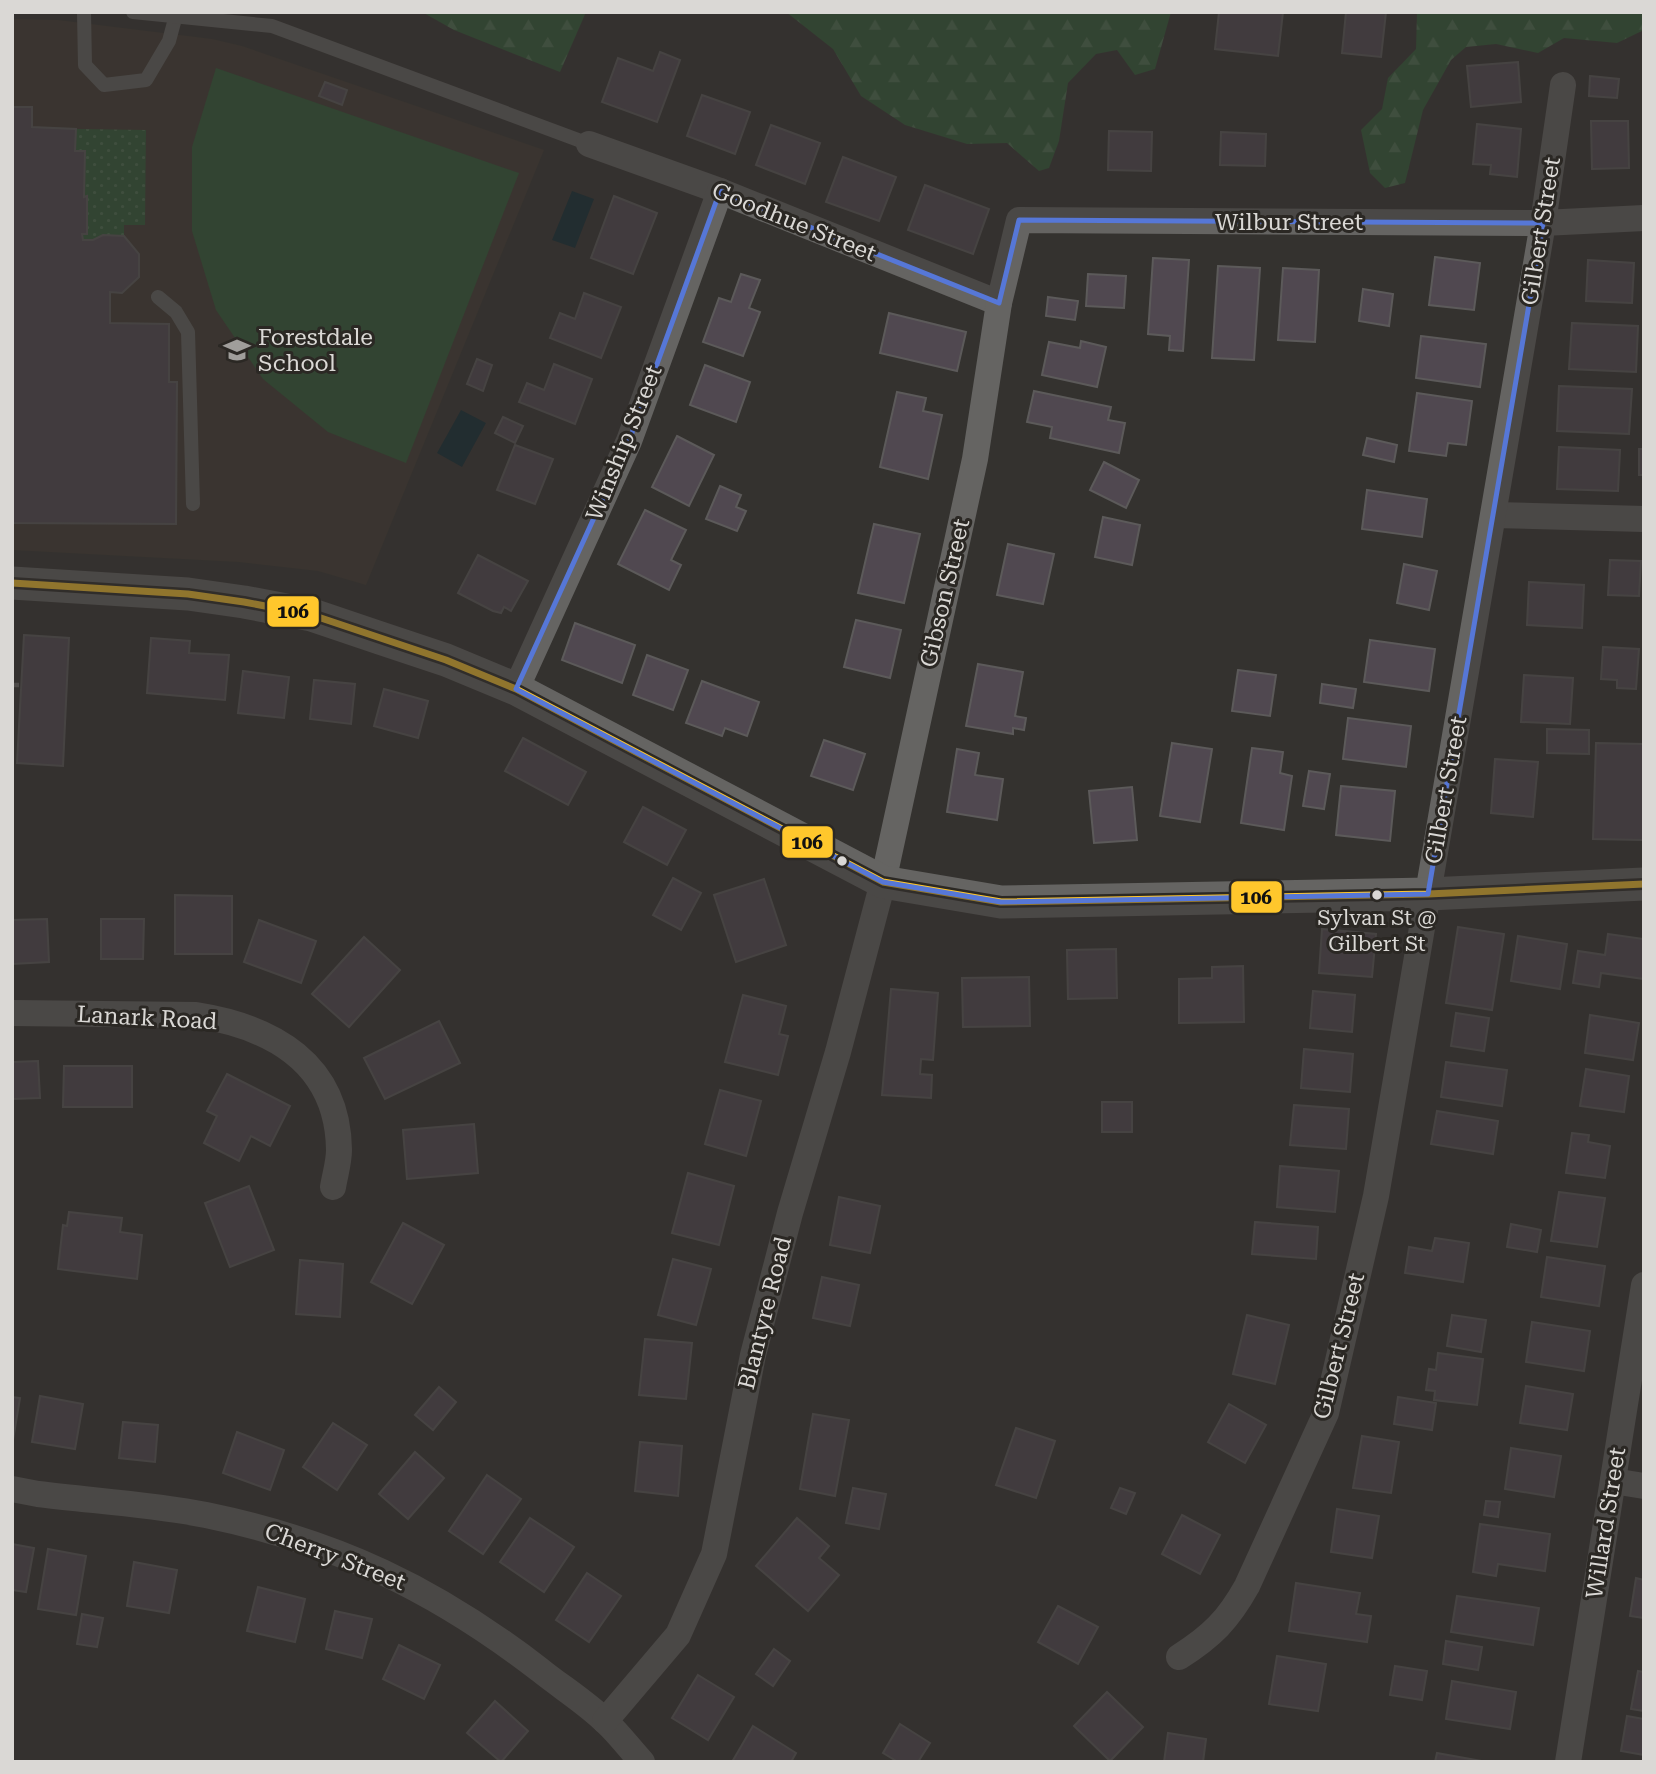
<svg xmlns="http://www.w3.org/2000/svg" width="1656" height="1774" viewBox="0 0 1656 1774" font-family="'Roboto Serif',serif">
<defs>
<pattern id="grass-dots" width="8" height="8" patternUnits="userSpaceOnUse" patternTransform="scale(1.75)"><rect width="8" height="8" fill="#2f5b35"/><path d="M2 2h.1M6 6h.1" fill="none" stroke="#4d7251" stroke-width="1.8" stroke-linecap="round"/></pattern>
<pattern id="forest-firs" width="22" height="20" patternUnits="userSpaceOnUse" patternTransform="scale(1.75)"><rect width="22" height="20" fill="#2f5b35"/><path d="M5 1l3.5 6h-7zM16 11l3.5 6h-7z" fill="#4d7251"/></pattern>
</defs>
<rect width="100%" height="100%" fill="#34322f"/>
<polygon fill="#403931" points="12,19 58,20 212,39 242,46 544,150 366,585 318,571 239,562 12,550"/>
<polygon fill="url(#grass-dots)" points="76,129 146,130 145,225 124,225 124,236 103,235 93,240 83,240 82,234 87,233 87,197 84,197 85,152 75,151"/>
<g fill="url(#forest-firs)">
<polygon points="422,12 586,12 560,72 454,30"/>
<polygon points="786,12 1171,12 1155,69 1135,75 1117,50 1096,54 1068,83 1059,141 1049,168 1039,171 1007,143 967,144 905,125 861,96 833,49"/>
<polygon points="1417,12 1644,12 1644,30 1617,43 1564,38 1538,53 1496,44 1466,47 1451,60 1423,110 1405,183 1385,188 1370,173 1361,130 1382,109 1388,78 1416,49"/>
</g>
<polygon fill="#2f5b35" points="216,68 519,173 406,463 328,432 263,379 216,310 192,231 192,147"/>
<g fill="#0d2831">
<polygon points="572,191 594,199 575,248 552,240"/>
<polygon points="461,410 486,423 462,467 437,453"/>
</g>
<g fill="#504850" stroke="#5c5a5a" stroke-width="2">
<polygon points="1219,12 1283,12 1278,56 1215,49"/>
<polygon points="1346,12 1386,12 1381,57 1342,53"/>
<polygon points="660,52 680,60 657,122 602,102 618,58 653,71"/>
<polygon points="1518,62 1521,102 1471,107 1467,66"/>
<polygon points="1590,76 1619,79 1617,98 1589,96"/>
<polygon points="325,82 347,90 342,105 319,96"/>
<polygon points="702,95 750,112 735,154 687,136"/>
<polygon points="12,107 32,107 32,127 76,129 75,151 85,151 84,197 87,196 87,234 82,234 83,240 93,240 103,235 124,236 139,254 139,277 122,293 110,292 110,323 169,324 169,382 177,382 176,524 12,523"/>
<polygon points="1591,121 1628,121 1629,168 1592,169"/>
<polygon points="1477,124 1521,129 1517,177 1490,174 1491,165 1473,164"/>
<polygon points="771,125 820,143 805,184 756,165"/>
<polygon points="1109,131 1152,132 1151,171 1108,170"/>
<polygon points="1221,132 1266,134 1265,166 1220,165"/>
<polygon points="843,157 896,177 879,221 826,202"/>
<polygon points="925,185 989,209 973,254 908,230"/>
<polygon points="614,196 657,213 633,274 591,258"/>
<polygon points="1435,257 1480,263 1474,310 1429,305"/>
<polygon points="1153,258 1189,260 1183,351 1169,350 1170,336 1148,334"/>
<polygon points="1588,260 1634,263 1632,303 1586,301"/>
<polygon points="1218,266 1260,268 1254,360 1212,358"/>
<polygon points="1283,268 1319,270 1315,342 1278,340"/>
<polygon points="741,274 760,280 749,308 760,312 743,356 703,342 719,298 731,302"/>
<polygon points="1088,274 1126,276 1124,308 1086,306"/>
<polygon points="1363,289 1393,294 1389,326 1359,321"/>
<polygon points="584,293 621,307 601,358 550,338 560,313 575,319"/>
<polygon points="1048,297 1078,301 1075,320 1046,316"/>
<polygon points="889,313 966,332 957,371 880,353"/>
<polygon points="1572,323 1638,326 1636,372 1569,369"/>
<polygon points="1421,336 1486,344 1480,387 1416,378"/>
<polygon points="1081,341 1106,347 1097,387 1042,375 1049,342 1080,348"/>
<polygon points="477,359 492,365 483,391 467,384"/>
<polygon points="554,364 592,379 575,424 519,402 527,383 544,390"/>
<polygon points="705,365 750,382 736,422 690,405"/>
<polygon points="1559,386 1632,389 1629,434 1557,431"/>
<polygon points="1034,391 1111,407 1108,420 1125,423 1119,453 1050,438 1052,427 1027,422"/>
<polygon points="897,392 926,398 923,411 942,415 928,479 880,467"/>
<polygon points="1417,393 1472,401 1466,445 1448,443 1446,456 1409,451"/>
<polygon points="503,417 523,426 515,443 495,433"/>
<polygon points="677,436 714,455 689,506 652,487"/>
<polygon points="1367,438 1397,445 1394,462 1363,455"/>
<polygon points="515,445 553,459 535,504 497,490"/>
<polygon points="1559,447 1620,450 1618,491 1557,489"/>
<rect x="1639" y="449" width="5" height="26"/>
<polygon points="1104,462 1139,480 1126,508 1090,490"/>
<polygon points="720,486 741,495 736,507 746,511 737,531 706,519"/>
<polygon points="1367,490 1427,499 1422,537 1362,529"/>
<polygon points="645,510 686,530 671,560 681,565 669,590 618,564"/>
<polygon points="1103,517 1140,525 1132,565 1095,557"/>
<polygon points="874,524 920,534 904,603 858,593"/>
<polygon points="1008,544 1054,554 1043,604 997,595"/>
<polygon points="478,555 528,581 511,611 504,607 501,613 493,611 458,593"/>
<polygon points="1610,560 1641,561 1639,596 1608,595"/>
<polygon points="1404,564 1437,571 1429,610 1397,603"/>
<polygon points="1529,582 1584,585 1582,628 1527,625"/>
<polygon points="856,620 901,630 890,678 844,667"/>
<polygon points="575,623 635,645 622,683 562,660"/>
<polygon points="24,635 69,638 63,766 17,763"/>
<polygon points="151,638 190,641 189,653 229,655 225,700 147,693"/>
<polygon points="1370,640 1435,649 1429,691 1364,682"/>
<polygon points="1603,647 1639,649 1636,689 1617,688 1617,680 1601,679"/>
<polygon points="647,655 688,670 673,710 633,695"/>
<polygon points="978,664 1023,672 1015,716 1026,718 1024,730 1013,728 1013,734 966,726"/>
<polygon points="1238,670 1276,675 1270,716 1232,711"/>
<polygon points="243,671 289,677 284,718 238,713"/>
<polygon points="1524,675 1573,678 1570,724 1521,722"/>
<polygon points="314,680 355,684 351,724 310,719"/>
<polygon points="702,681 759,702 747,736 725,728 722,736 686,723"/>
<polygon points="1322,684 1356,689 1353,708 1320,703"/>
<polygon points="384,689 428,701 418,738 374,726"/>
<polygon points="1348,718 1411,726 1406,767 1343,759"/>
<polygon points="1547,729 1589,730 1589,754 1547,753"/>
<polygon points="523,738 586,772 568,805 505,771"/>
<polygon points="824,740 865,754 853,790 811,776"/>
<polygon points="1172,743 1212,749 1200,822 1160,816"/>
<polygon points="1596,743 1644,744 1643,840 1593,839"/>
<polygon points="1252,748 1283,752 1280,773 1292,776 1284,830 1241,823"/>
<polygon points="957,749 979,753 975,775 1003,779 997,820 947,812"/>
<polygon points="1495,759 1538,762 1533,817 1491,813"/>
<polygon points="1309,771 1330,774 1324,809 1303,806"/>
<polygon points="1341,786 1395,791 1390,841 1336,835"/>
<polygon points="1132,787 1137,840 1094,843 1089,791"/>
<polygon points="643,807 686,830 667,865 624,842"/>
<polygon points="673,878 701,893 681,930 653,915"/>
<polygon points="764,879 786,945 736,962 714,895"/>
<polygon points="175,895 232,896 232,954 175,954"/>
<polygon points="47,919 49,962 12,964 12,920"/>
<polygon points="101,919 144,919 143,959 101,959"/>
<polygon points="259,920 316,941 301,983 244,962"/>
<polygon points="1458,927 1504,934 1492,1010 1446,1003"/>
<polygon points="1322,929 1376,934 1372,977 1319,973"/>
<polygon points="1608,934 1644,939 1644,979 1601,973 1599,987 1573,983 1578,951 1605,955"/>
<polygon points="1518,936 1567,944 1560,989 1511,981"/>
<polygon points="364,937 400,970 349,1027 312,994"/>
<polygon points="1116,949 1117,998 1068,999 1067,950"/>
<polygon points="1243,966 1244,1022 1179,1023 1179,979 1212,978 1212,967"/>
<polygon points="1029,977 1030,1026 963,1027 962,978"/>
<polygon points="891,989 938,993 933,1060 921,1059 920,1074 932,1075 931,1098 882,1095"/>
<polygon points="1313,991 1355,995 1352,1032 1310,1028"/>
<polygon points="743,995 786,1006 779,1034 788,1036 778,1075 725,1062"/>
<polygon points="1456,1013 1489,1018 1484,1051 1451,1046"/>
<polygon points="1590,1015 1639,1023 1633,1060 1585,1053"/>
<polygon points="439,1021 460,1063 385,1099 364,1058"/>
<polygon points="1304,1049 1353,1054 1350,1092 1301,1088"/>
<polygon points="38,1061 40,1098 12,1099 12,1062"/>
<polygon points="1446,1062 1507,1070 1502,1106 1441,1097"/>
<polygon points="64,1066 132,1066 132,1107 63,1107"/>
<polygon points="1586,1069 1629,1076 1624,1112 1580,1106"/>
<polygon points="227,1074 290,1106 270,1146 251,1136 239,1161 204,1143 217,1116 207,1111"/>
<polygon points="720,1090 761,1101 746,1156 705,1144"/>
<rect x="1102" y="1102" width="30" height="30"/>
<polygon points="1294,1105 1349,1109 1346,1149 1290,1145"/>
<polygon points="1437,1111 1498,1121 1493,1154 1431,1144"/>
<polygon points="474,1124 478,1173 407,1179 403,1130"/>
<polygon points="1572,1133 1589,1135 1588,1142 1610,1146 1605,1178 1566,1173"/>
<polygon points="1280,1166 1339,1171 1335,1212 1277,1207"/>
<polygon points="688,1173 734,1186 719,1245 672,1233"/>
<polygon points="249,1186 274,1250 230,1267 205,1203"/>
<polygon points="1559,1192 1605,1198 1597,1247 1551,1241"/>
<polygon points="839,1197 880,1206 870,1253 830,1245"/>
<polygon points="69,1212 122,1218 120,1232 142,1235 137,1279 58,1269 63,1225 67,1226"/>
<polygon points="1255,1222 1318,1227 1316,1259 1252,1254"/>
<polygon points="403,1223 444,1245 412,1304 371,1282"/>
<polygon points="1511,1224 1541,1230 1537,1252 1507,1247"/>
<polygon points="1435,1238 1469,1243 1463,1282 1405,1273 1409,1247 1432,1251"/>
<polygon points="1547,1257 1605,1266 1599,1306 1541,1297"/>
<polygon points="673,1259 711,1269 696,1325 658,1315"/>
<polygon points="300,1260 343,1264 340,1317 296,1314"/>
<polygon points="822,1277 859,1285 850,1326 813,1318"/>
<polygon points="1247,1315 1289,1325 1275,1384 1233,1374"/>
<polygon points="1452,1315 1486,1320 1481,1352 1447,1346"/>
<polygon points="1532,1322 1590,1331 1584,1371 1526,1362"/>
<polygon points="645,1339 692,1343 686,1399 639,1395"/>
<polygon points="1438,1353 1483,1359 1477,1405 1434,1400 1435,1391 1426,1390 1429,1369 1436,1370"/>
<polygon points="1526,1386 1573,1394 1567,1430 1520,1423"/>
<polygon points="439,1387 456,1402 433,1430 415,1415"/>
<polygon points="40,1396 83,1404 75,1449 32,1442"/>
<polygon points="12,1397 20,1398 13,1440 12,1440"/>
<polygon points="1398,1397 1436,1403 1432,1430 1394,1424"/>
<polygon points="1229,1404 1266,1425 1245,1463 1208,1442"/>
<polygon points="813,1414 849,1420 835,1496 800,1489"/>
<polygon points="123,1422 158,1425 155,1462 119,1458"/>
<polygon points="333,1423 367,1445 337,1490 303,1467"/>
<polygon points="1016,1428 1055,1441 1036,1498 996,1485"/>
<polygon points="237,1432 284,1450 270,1490 223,1473"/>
<polygon points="1362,1436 1399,1442 1391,1493 1353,1488"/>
<polygon points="640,1442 682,1446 678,1496 635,1491"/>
<polygon points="1511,1448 1561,1456 1554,1497 1505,1489"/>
<polygon points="415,1452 444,1478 408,1519 379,1494"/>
<polygon points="487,1475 521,1499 483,1554 449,1531"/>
<polygon points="853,1488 886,1494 879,1529 846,1523"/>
<polygon points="1120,1488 1135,1493 1126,1514 1111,1508"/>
<polygon points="1486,1501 1500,1502 1498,1517 1484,1515"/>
<polygon points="1337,1509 1379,1516 1372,1558 1331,1552"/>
<polygon points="1182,1515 1220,1535 1200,1574 1162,1554"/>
<polygon points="530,1518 574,1547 544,1592 500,1562"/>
<polygon points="797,1518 829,1546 819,1558 839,1575 808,1611 756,1566"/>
<polygon points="1480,1524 1550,1534 1545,1571 1498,1564 1496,1576 1473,1572"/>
<polygon points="12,1544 34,1548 26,1592 12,1590"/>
<polygon points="48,1549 86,1556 76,1615 38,1609"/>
<polygon points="134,1562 177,1570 169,1613 127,1606"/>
<polygon points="587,1573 621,1596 589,1642 556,1620"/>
<polygon points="1636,1578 1644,1580 1644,1618 1630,1616"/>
<polygon points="1296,1583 1360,1593 1356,1614 1371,1616 1367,1642 1289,1631"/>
<polygon points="258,1587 305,1599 295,1642 247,1631"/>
<polygon points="1457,1596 1539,1608 1533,1645 1451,1632"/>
<polygon points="1058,1606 1098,1627 1078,1664 1038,1642"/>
<polygon points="335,1611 372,1619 362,1658 326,1649"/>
<polygon points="82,1614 103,1618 97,1647 77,1644"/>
<polygon points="1446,1641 1482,1647 1478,1670 1443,1664"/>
<polygon points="399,1645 440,1665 424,1699 383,1679"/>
<polygon points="774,1649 790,1661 773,1686 756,1674"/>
<polygon points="1277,1656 1326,1664 1318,1711 1269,1704"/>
<polygon points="1395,1666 1427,1671 1422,1700 1390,1695"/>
<polygon points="1638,1671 1644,1672 1644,1711 1631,1709"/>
<polygon points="698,1675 734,1697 708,1740 672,1718"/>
<polygon points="1452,1681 1516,1692 1510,1729 1446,1719"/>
<polygon points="1107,1692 1143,1727 1110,1761 1074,1726"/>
<polygon points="495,1701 528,1731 501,1762 467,1733"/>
<polygon points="1627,1716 1644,1719 1644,1755 1621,1751"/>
<polygon points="900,1724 930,1743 918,1762 898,1762 883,1753"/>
<polygon points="753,1726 796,1753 791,1762 732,1762"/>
<polygon points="1168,1733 1206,1739 1203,1762 1164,1762"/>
<polygon points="1437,1753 1487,1762 1435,1762"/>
</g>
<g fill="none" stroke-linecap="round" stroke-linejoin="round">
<polyline stroke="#6a6867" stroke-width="4.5" stroke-dasharray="7 3.5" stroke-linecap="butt" points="12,685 21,685"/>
<g stroke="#656462" stroke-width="14">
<polyline points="84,12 85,65 104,85 146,80 169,41 176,15"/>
<polyline points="133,12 272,26 589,144"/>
<polyline points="158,297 176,312 188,332 193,504"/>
</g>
<g stroke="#656462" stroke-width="26">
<polyline points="589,144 720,191 999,303"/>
<polyline points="1494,515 1644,519"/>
<polyline points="516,689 629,441 720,191"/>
<path d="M12,1013L196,1015C273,1027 338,1064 339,1150C339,1162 335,1175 333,1187"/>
<polyline points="1613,1481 1644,1486"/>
<path d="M12,1489L38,1494C94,1501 151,1504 206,1515C337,1542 435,1589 540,1670C561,1687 587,1703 606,1722C619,1734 630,1749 642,1762"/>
<path d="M1179,1657C1212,1636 1228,1620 1247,1586L1326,1413L1376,1196L1543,223L1563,85"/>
<polyline points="605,1721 678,1635 714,1554 753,1355 790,1213 838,1052 883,882 975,459 999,303 1019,220 1543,223 1644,218"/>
<polyline points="1568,1762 1644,1285"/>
</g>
<polyline stroke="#656462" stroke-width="33" points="12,583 188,594 244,602 312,615 380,638 446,660 516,689 883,882 1001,902 1428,894 1644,884"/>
<defs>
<polyline id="bus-1" points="12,583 188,594 244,602 312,615 446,660 516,689 883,882 1001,902 1428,894 1644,884"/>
</defs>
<use href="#bus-1" stroke="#2b2824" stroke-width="12"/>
<use href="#bus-1" stroke="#ffc72c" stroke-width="7"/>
</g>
<path d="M0 0H1656V1774H0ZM720,191L999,303L1019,220L1543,223L1428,894L1001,902L883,882L516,689L629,441Z" fill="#34322f" fill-opacity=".55" fill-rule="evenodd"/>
<path fill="none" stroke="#5677d7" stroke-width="5" stroke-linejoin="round" d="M720,191L999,303L1019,220L1543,223L1428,894L1001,902L883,882L516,689L629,441Z"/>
<defs>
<symbol id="school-bare" viewBox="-9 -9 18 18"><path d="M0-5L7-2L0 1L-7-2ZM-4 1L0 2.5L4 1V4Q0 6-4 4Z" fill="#a09e9b" stroke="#2b2824" stroke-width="2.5" paint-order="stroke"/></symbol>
</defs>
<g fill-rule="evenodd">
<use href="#school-bare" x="218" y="331" width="38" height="38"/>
</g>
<g fill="#dad8d5" stroke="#2b2824" stroke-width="2.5">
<circle cx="842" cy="861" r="6"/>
<circle cx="1377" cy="895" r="6"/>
</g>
<g text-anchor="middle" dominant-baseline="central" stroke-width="6" stroke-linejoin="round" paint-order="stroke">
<g font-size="21" fill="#dad8d5" stroke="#2b2824">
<text x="1377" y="918">Sylvan St @<tspan x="1377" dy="26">Gilbert St</tspan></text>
</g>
<g font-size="23" fill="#dad8d5" stroke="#2b2824">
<text transform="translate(794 222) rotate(22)">Goodhue Street</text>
<text x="1289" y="222">Wilbur Street</text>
<text transform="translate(1541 231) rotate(-81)">Gilbert Street</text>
<text transform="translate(624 443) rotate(-68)">Winship Street</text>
<text transform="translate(945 593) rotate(-77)">Gibson Street</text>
<text transform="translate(1446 790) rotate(-80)">Gilbert Street</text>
<text transform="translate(147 1018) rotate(3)">Lanark Road</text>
<text transform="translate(765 1313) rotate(-76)">Blantyre Road</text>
<text transform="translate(1339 1346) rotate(-76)">Gilbert Street</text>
<text transform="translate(1606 1523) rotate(-81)">Willard Street</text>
<text transform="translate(335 1557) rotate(21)">Cherry Street</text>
</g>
<g font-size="23" fill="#dad8d5" stroke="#2b2824" text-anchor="start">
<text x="258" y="337">Forestdale<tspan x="258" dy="26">School</tspan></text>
</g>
</g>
<g stroke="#2b2824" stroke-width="2.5">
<rect x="266" y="595" width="54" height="33" rx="7" fill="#ffc72c"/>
<rect x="781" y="825" width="53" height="34" rx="7" fill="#ffc72c"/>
<rect x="1230" y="880" width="53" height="34" rx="7" fill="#ffc72c"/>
</g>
<g font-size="19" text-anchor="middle" font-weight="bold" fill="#111">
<text x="293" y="618">106</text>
<text x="807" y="849">106</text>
<text x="1256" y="904">106</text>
</g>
<rect width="1656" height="1774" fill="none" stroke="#dad8d5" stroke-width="28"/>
</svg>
